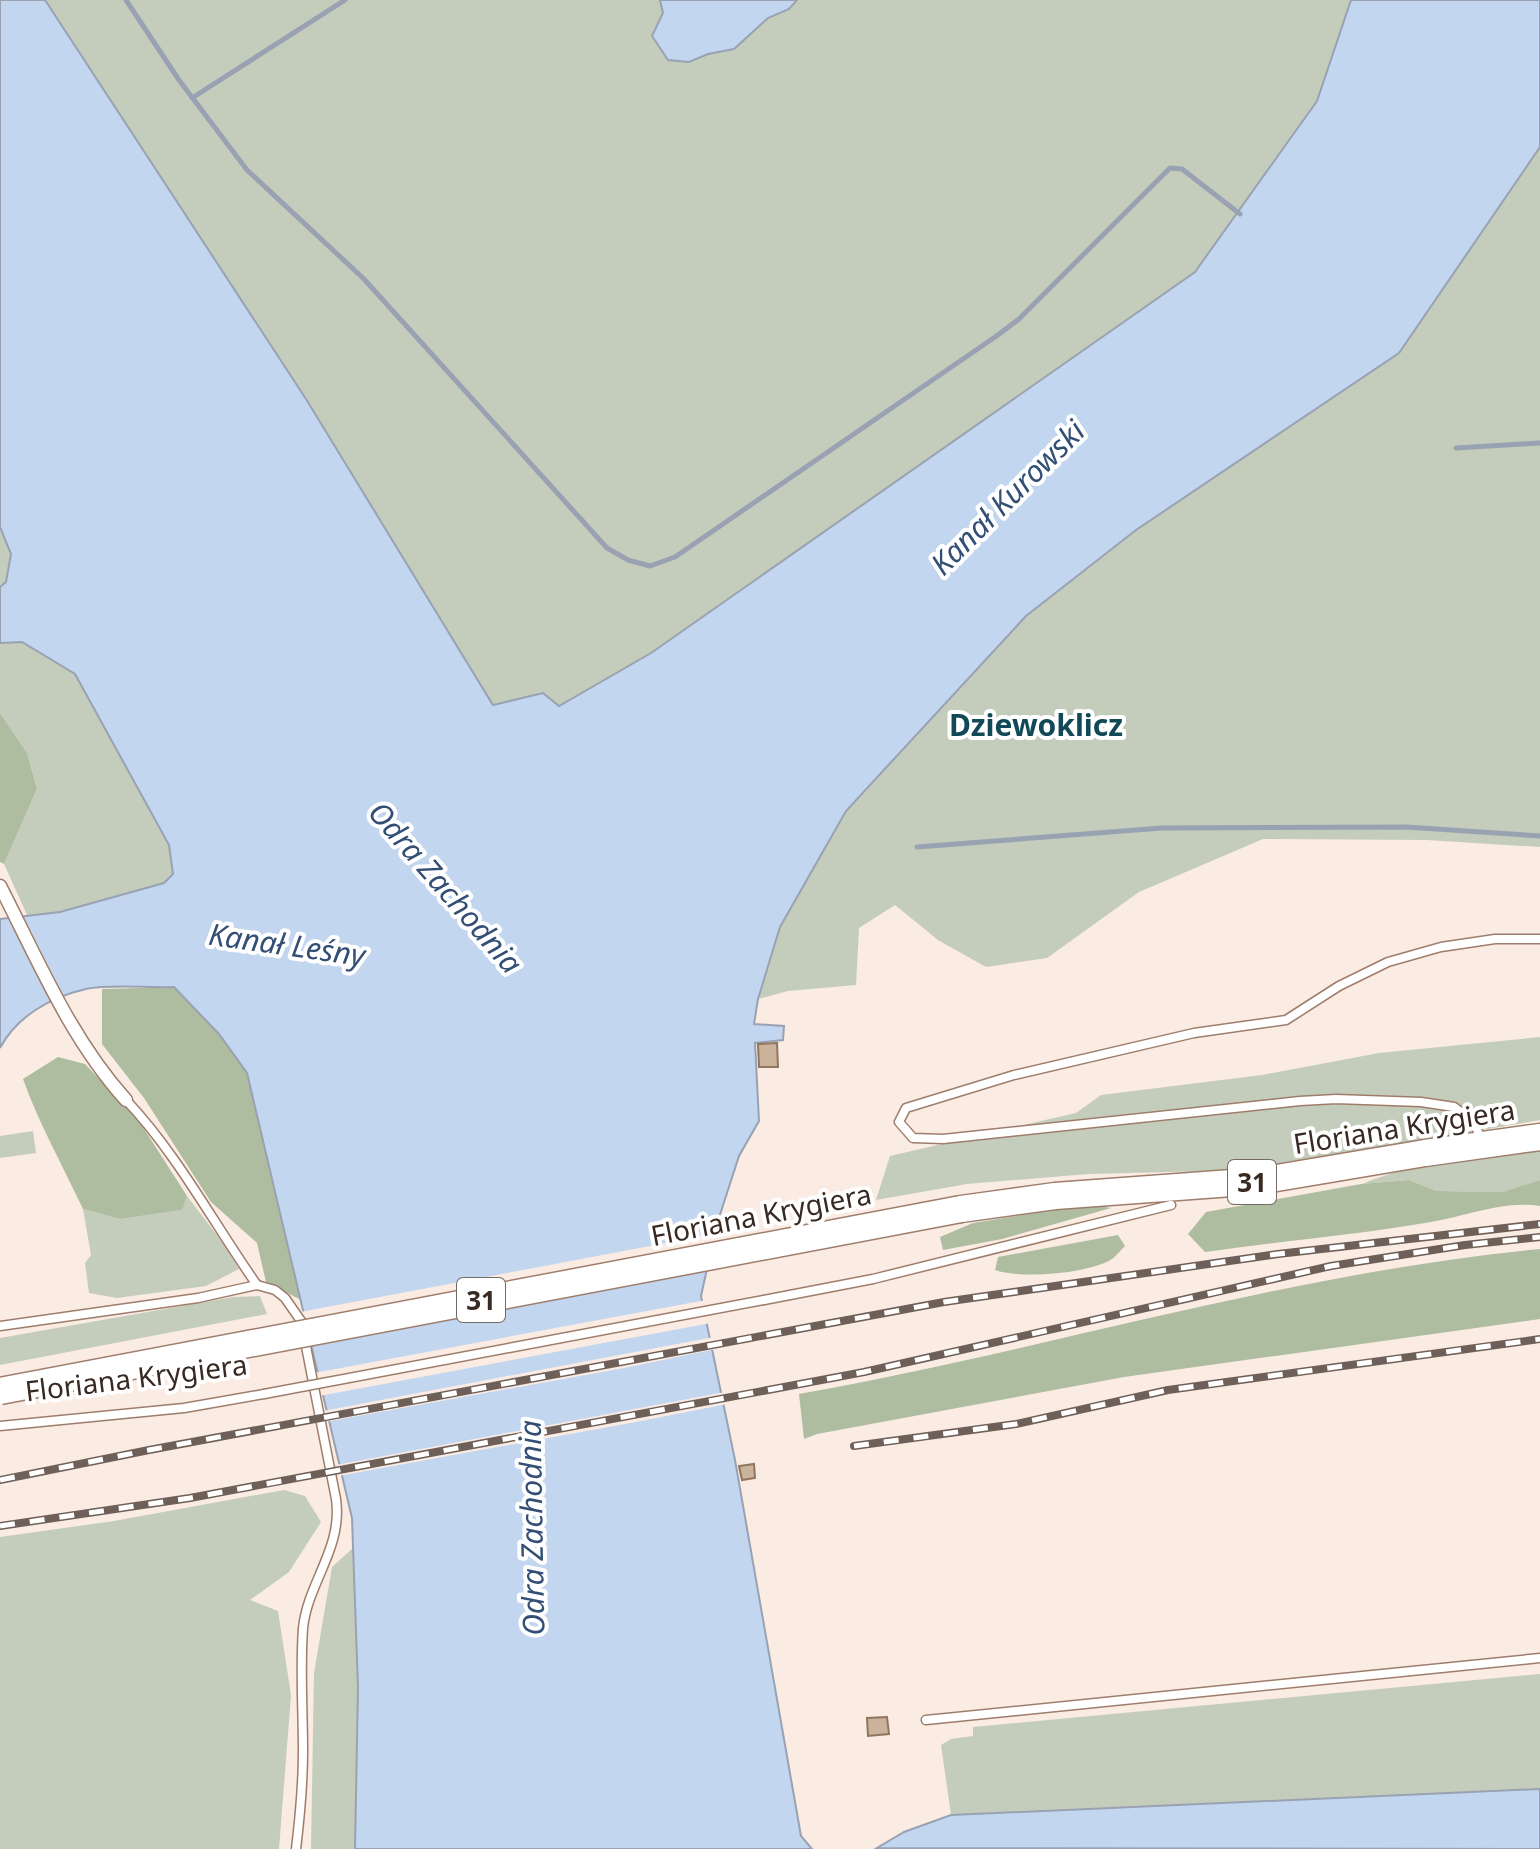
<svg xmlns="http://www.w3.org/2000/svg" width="1540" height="1849" viewBox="0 0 1540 1849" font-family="'Noto Sans',sans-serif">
<rect width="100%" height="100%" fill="#faebe3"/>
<g fill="#c4cdbb">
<polygon points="45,0 660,0 663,13 689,62 708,54 734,49 768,17 789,9 797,0 1351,0 1317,101 1195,272 651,653 559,706 543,693 493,705 306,399"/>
<polygon points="1540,147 1540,847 1427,840 1263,839 1139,892 1047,958 986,967 938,940 895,905 859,928 856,985 788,991 758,999 780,927 846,811 1026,616 1136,530 1399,353"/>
<polygon points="0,527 11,554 6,582 0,587"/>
<polygon points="22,642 75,674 169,846 173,875 165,883 60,912 28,917 4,864 37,789 27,753 0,713 0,643"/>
<polygon points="1540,1037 1540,1120 1250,1170 1088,1174 967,1184 876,1200 890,1156 1076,1113 1101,1095 1262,1075 1379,1053"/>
<polygon points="33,1131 36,1153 0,1158 0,1136"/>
<path d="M1540,1151V1180L1504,1192L1437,1191L1409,1180L1362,1184C1418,1161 1480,1157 1540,1151Z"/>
<polygon points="187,1196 223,1243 239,1269 206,1286 117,1298 89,1293 85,1263 91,1255 83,1209 120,1219 181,1210"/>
<polygon points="260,1296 267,1314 0,1365 0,1338 233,1297"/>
<polygon points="284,1490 305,1496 321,1522 289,1572 250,1600 278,1611 291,1695 279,1849 0,1849 0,1537 114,1521"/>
<polygon points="353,1548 358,1687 355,1849 311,1849 314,1673 332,1567"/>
<polygon points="1540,1674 1540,1789 951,1815 941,1745 951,1739 973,1736 973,1727"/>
</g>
<g fill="#aebc9f">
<polygon points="0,713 27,753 37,789 4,864 0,862"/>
<polygon points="174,987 219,1034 247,1073 301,1300 266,1282 257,1243 211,1202 144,1098 102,1044 102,989"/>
<path d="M58,1057L85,1064L139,1121L187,1196L182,1210L120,1219L83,1209C63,1166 39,1124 23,1079Z"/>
<path d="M1409,1180L1437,1191L1503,1192L1540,1180V1206C1503,1200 1467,1216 1431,1222C1356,1235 1280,1241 1205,1252L1188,1234L1206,1212L1361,1184Z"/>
<polygon points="1090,1204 1111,1208 1002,1239 943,1250 940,1237 973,1223"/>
<path d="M1118,1235L1125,1246C1121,1250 1116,1256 1112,1259C1089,1274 1020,1279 995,1270L998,1257Z"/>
<path d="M1540,1249V1319L1124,1377L817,1434L804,1439L799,1394C1047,1350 1288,1273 1540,1249Z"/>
</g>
<g fill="#c2d6f0" stroke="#99a2b2" stroke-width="2">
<path d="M0,0H45L306,399L493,705L543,693L559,706L651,653L1195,272L1317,101L1351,0H1540V147L1399,353L1136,530L1026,616L846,811L780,927L758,999L754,1024L784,1026L783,1040L755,1043L759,1121L739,1156L717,1224L701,1296L735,1460L801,1836L812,1849H355L358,1687L352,1518L247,1073L219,1034L174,987C149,988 109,984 86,989C51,997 17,1016 0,1048V919L60,912L164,883L173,874L169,845L75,674L22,642L0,643V587L6,582L11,554L0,527Z"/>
<polygon points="660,0 797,0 789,9 768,18 734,49 708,54 689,62 668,60 652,36 663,13"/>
<polygon points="1540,1789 1540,1849 877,1848 904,1832 951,1815"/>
</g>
<g fill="#faebe3">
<polygon points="719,1233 711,1270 308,1346 300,1312"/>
<polygon points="706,1300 711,1323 319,1396 314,1373"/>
<polygon points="714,1337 716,1349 624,1368 325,1422 323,1411"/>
<polygon points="725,1392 727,1404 636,1422 338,1476 336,1465"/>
</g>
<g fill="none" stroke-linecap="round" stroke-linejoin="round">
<g stroke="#99a2b2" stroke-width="5">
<polyline points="126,0 179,80 247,170 364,279 607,548 628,560 650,566 675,557 995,337 1019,319 1170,168 1182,169 1240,214"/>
<polyline points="192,98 345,0"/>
<polyline points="1456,448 1540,443"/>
<polyline points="917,847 1162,828 1406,827 1540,836"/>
</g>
</g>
<g fill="#cab29b" stroke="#90765e" stroke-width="2">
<polygon points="777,1043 778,1067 759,1067 758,1044"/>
<polygon points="754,1464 755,1478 742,1480 739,1466"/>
<polygon points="887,1717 889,1734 868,1736 867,1718"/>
</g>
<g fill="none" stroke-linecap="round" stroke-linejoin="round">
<defs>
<g id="service">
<path d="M126,1100C178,1155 214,1224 257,1285"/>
<polyline points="1482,1142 1474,1122 1454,1107 1421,1102 1336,1099 1300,1101 943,1139 913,1138 899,1122 906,1108 1014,1075 1194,1033 1286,1020 1339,986 1388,962 1441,947 1495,939 1540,939"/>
<polyline points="764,1300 873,1279 1171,1205"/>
<path d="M0,1326L198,1298L257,1285L275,1290L285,1298L301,1321L336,1499C343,1548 308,1582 303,1628C300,1669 303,1710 303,1751C303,1784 300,1816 296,1849"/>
<polyline points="0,1426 184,1408 264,1394"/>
<polyline points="926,1720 1540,1658"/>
</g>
<path id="pedestrian" d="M0,886C38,960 70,1038 126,1100"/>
<polyline id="primary" points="961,1209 1055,1196 1259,1181 1425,1153 1540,1137"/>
</defs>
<use href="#service" stroke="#9e7d6b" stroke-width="11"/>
<use href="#pedestrian" stroke="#9e7d6b" stroke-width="15"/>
<use href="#primary" stroke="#9e7d6b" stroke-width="29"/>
<use href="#service" stroke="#fff" stroke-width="8"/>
<use href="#pedestrian" stroke="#fff" stroke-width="12"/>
<use href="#primary" stroke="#fff" stroke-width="26"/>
<defs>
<g id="rail">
<polyline points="854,1446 1016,1424 1168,1390 1540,1339"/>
<polyline points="0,1480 149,1450 944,1302 1278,1254 1540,1224"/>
<polyline points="0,1526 190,1498 864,1372 1331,1266 1465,1245 1540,1237"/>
</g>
</defs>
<use href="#rail" stroke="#6e6058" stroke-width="8"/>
<use href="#rail" stroke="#fff" stroke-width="5" stroke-dasharray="15" stroke-linecap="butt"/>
<defs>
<polyline id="service-bridge" points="264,1394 764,1300"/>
<polyline id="primary-bridge" points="0,1391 961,1209"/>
</defs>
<use href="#service-bridge" stroke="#9e7d6b" stroke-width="11" stroke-linecap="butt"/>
<use href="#primary-bridge" stroke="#9e7d6b" stroke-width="29" stroke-linecap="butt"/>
<use href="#service-bridge" stroke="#fff" stroke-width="8"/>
<use href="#primary-bridge" stroke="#fff" stroke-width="26"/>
</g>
<g text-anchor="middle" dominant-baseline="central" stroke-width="8" stroke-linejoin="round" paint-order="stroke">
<g fill="#fff" stroke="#746a65" stroke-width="2">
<rect x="1228" y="1160" width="48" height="44" rx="6"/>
<rect x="457" y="1278" width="48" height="44" rx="6"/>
</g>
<g font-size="26" font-weight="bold" fill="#382a23">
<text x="1252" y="1182">31</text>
<text x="481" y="1300">31</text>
</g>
<g font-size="28" fill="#382a23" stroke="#fff">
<text transform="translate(1404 1126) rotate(-9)">Floriana Krygiera</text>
<text transform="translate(761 1214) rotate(-11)">Floriana Krygiera</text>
<text transform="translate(136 1377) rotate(-7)">Floriana Krygiera</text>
</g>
<g font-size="30" font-style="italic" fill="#334f75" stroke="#fff">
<text transform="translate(1007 497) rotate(-45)">Kanał Kurowski</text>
<text transform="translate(446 887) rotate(49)">Odra Zachodnia</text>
<text transform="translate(287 944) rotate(8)">Kanał Leśny</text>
<text transform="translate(531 1528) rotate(-91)">Odra Zachodnia</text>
</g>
<g font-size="30" font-weight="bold" fill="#124957" stroke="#fff">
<text x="1036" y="724">Dziewoklicz</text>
</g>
</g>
</svg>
